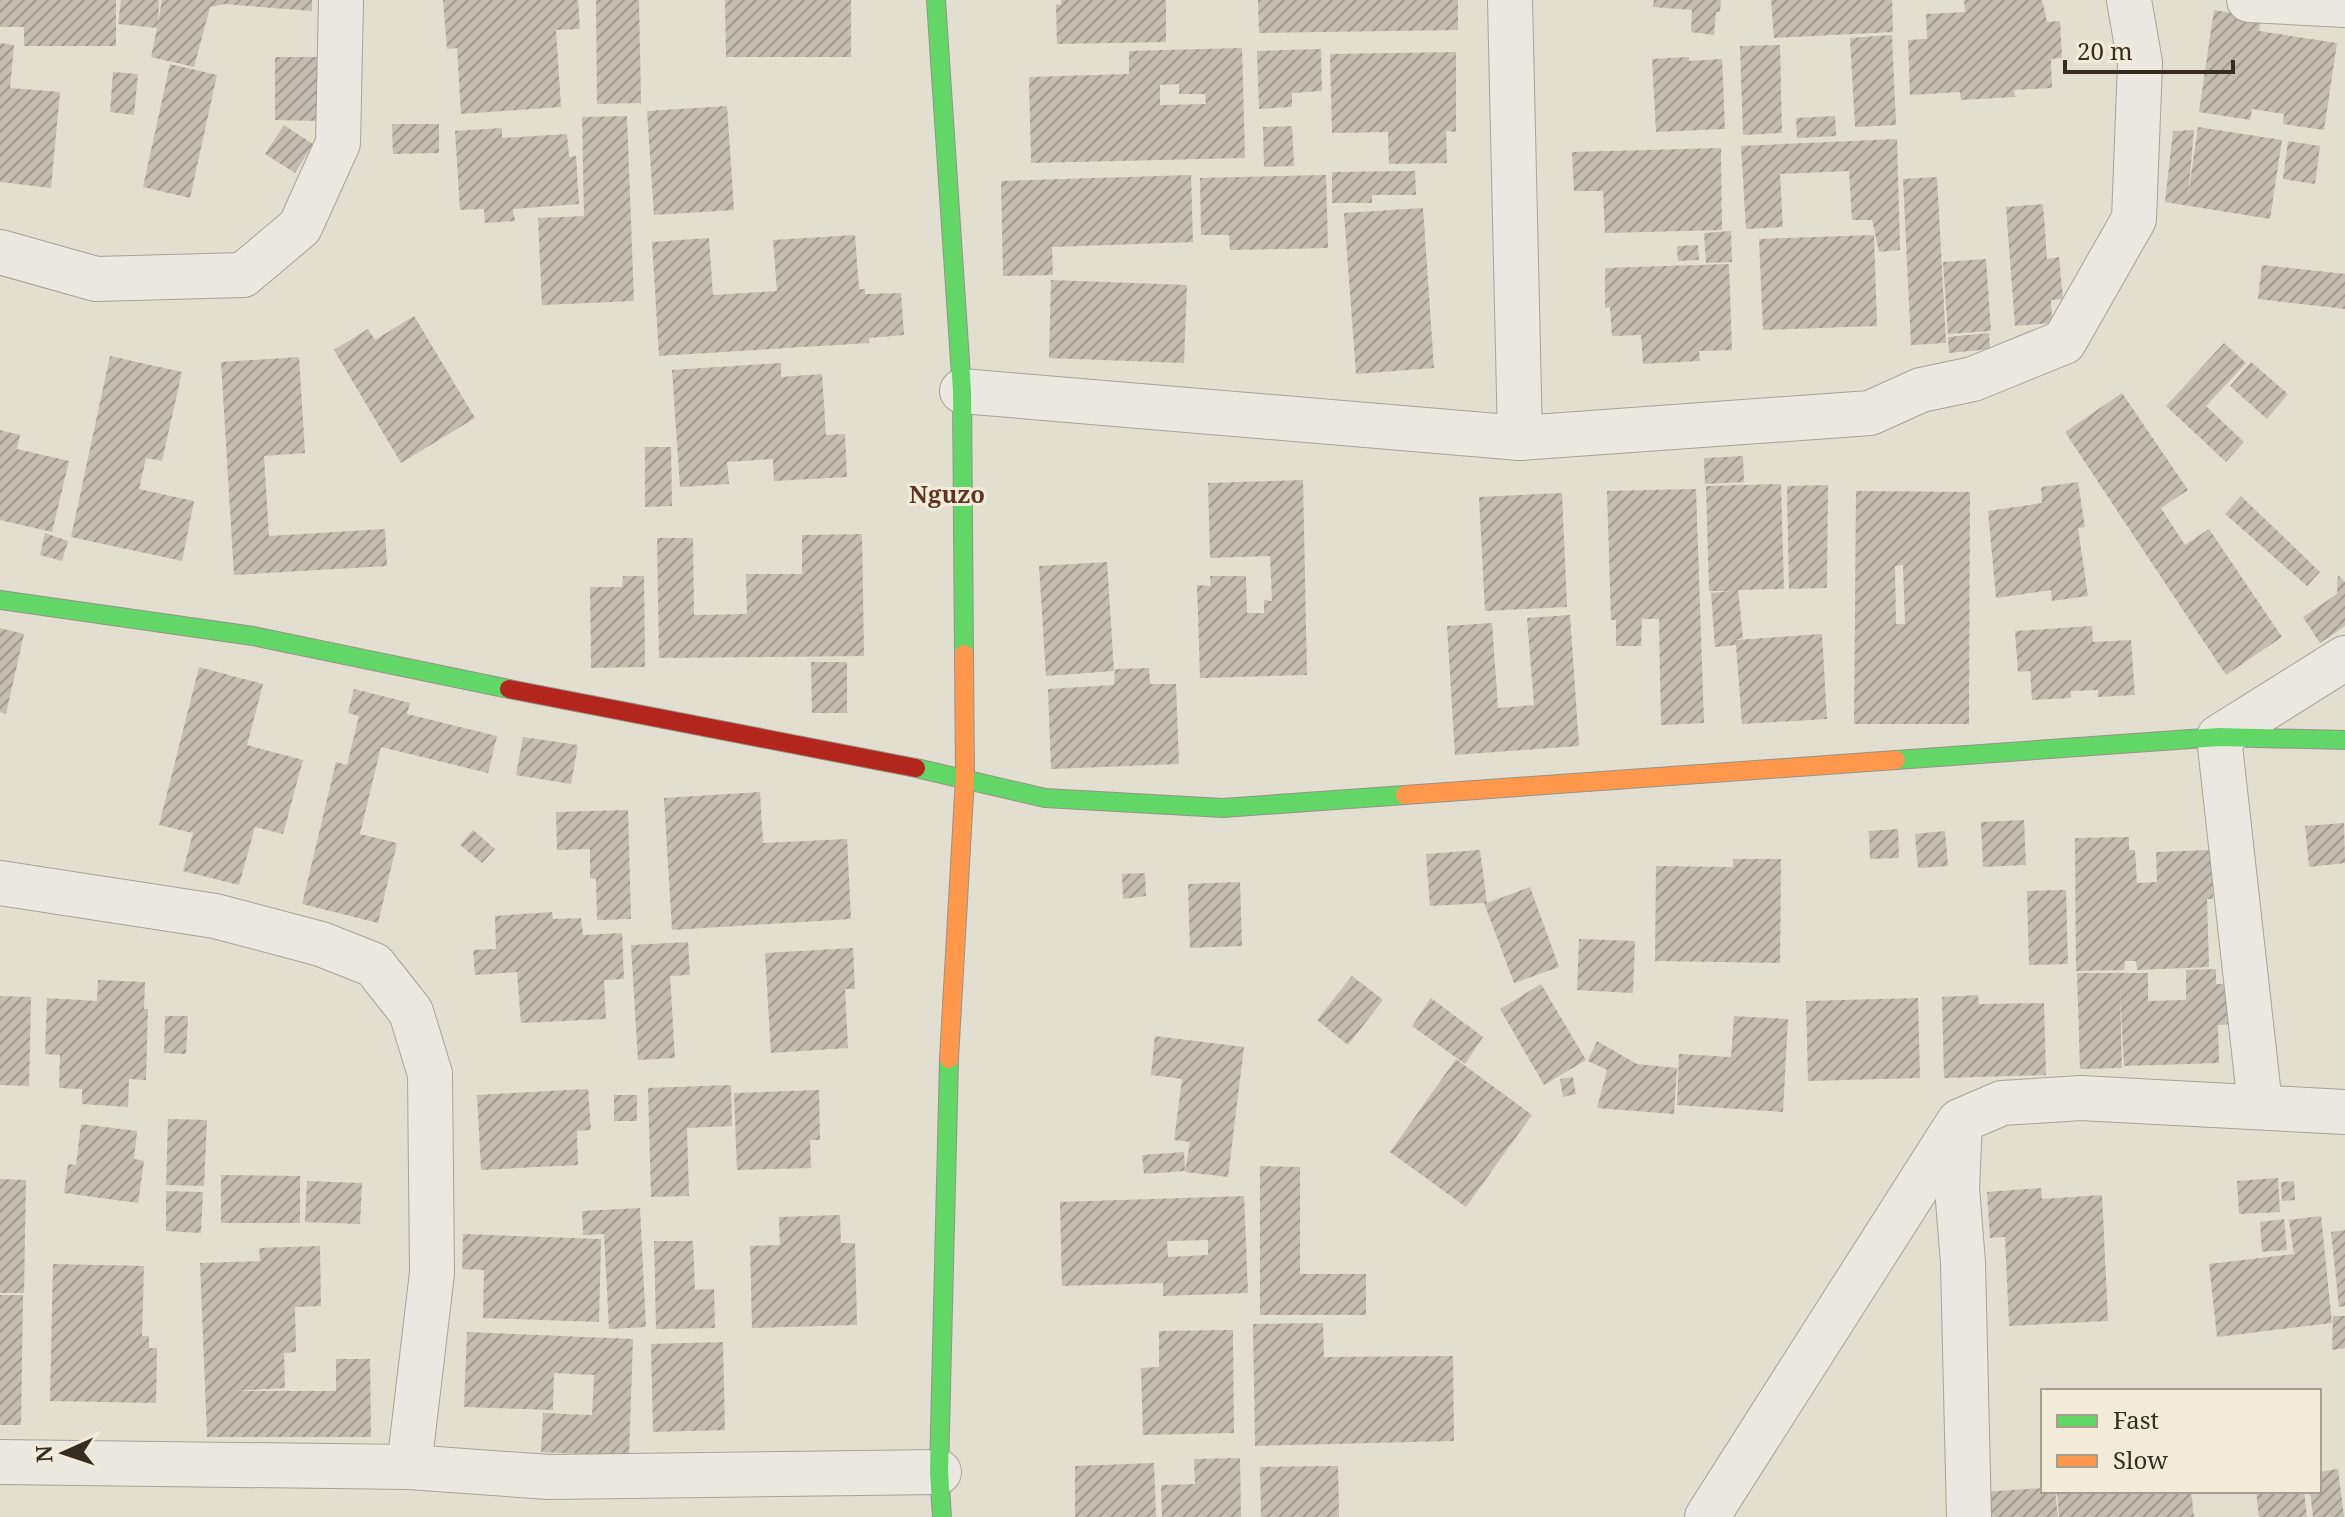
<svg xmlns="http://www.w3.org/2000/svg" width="2345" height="1517" viewBox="0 0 2345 1517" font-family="'Noto Serif',serif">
<defs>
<pattern id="building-hatch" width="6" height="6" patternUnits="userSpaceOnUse" patternTransform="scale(2)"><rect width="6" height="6" fill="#c5bdb1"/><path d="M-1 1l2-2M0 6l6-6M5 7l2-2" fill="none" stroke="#a19a90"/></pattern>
</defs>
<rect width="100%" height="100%" fill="#e2ded0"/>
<g fill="url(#building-hatch)" fill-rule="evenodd">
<polygon points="0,0 116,0 116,46 24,46 24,27 0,27"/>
<polygon points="121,0 159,0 158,23 162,0 312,0 312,11 224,4 210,7 194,67 151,57 157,28 118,24"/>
<polygon points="443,0 578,0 580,29 556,30 561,107 461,114 457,48 447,49"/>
<polygon points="596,0 639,0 641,103 597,104"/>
<polygon points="725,0 851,0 851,57 726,57"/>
<polygon points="1061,0 1166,0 1166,42 1057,44 1056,4 1061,5"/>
<polygon points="1258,0 1458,0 1458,30 1259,33"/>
<polygon points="1654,0 1721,0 1720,12 1716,12 1714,35 1691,32 1692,10 1653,7"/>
<polygon points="1771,0 1892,0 1893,32 1774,38"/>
<polygon points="1964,0 2042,0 2047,22 2060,21 2062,58 2051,59 2052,88 2014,90 2015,97 1961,100 1960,92 1910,95 1908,40 1927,39 1926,14 1965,12"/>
<polygon points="2214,10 2261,18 2259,31 2337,43 2324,130 2283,124 2284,114 2252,109 2250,120 2199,112"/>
<polygon points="1892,35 1896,125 1855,127 1850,38"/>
<polygon points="0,43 14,45 10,88 60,92 51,188 0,182"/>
<polygon points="1780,45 1782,133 1743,135 1740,46"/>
<path d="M1242,48L1245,158L1031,163L1029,77L1129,74V51ZM1179,84V94H1205L1206,104L1160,105V85Z"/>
<polygon points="1321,49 1322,91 1292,93 1292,107 1259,109 1257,51"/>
<polygon points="1456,52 1456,132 1446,131 1447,163 1389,164 1388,132 1332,133 1330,54"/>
<polygon points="275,57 322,57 321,121 275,120"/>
<polygon points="1689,57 1689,61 1722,59 1725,129 1656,132 1652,59"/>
<polygon points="170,64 217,75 190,198 143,187"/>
<polygon points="113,72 138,74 134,115 110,112"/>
<polygon points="727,106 734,210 654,215 647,111"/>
<polygon points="627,116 634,301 542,305 538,218 584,216 582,117"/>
<polygon points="1835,116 1836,136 1797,138 1796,118"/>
<polygon points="392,124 439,124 439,153 393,154"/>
<polygon points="284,125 313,144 295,173 265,154"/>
<polygon points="1292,126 1294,166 1264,167 1263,127"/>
<polygon points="2198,127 2282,140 2270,219 2165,202 2173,131 2194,130 2188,196"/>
<polygon points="502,128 502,138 567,134 569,157 576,156 579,204 513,209 515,221 485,223 484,209 460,210 455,131"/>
<polygon points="1897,139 1900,250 1879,252 1872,220 1852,220 1849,171 1780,174 1783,227 1746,229 1741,146"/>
<polygon points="2288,141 2320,146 2315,184 2283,179"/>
<polygon points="1721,148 1722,230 1605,233 1603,191 1574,191 1572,152"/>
<polygon points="1415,171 1416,195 1372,195 1372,203 1332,203 1332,172"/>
<polygon points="1191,175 1193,242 1052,247 1053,275 1003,276 1001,181"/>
<polygon points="1326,175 1328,248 1230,250 1229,235 1201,235 1200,178"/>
<polygon points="1937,177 1946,343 1911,345 1903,179"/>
<polygon points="2043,204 2047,259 2059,257 2063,299 2051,300 2052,323 2015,326 2006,207"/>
<polygon points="1423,208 1434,368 1356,374 1344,213"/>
<polygon points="1731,231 1732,262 1706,263 1704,233"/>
<polygon points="855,235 859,289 865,289 865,294 901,293 904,335 869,338 869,343 659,356 652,242 709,238 713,295 777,291 773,240"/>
<polygon points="1874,235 1877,326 1763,330 1759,239"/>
<polygon points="1698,245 1699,260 1678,261 1677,246"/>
<polygon points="1986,259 1991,331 1948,334 1943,262"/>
<polygon points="1729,264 1732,350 1699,351 1700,361 1643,364 1641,335 1612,336 1610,307 1605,308 1605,268"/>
<polygon points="2262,265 2345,274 2345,309 2258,299"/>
<polygon points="1051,280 1187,285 1184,363 1049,358"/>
<polygon points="414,316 475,418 401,463 334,350 368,329 375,340"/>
<polygon points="1989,333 1990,349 1949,353 1948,337"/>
<polygon points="2224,343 2246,363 2206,406 2244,442 2226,462 2166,406"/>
<polygon points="110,356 182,372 162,461 146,458 139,489 194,501 182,561 71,537"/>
<polygon points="299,357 305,453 264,456 269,536 385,529 387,566 234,575 221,362"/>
<polygon points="2251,362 2288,394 2267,419 2230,386"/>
<polygon points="781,363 781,377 822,374 826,435 845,434 847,477 774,481 773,459 727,462 729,484 680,487 672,370"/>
<polygon points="2122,393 2188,490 2161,508 2185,545 2209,529 2282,637 2226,675 2065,432"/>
<polygon points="0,430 20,435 17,449 69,461 52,532 0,520"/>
<polygon points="645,447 671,447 672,506 645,507"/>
<polygon points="1743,456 1744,482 1705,484 1704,458"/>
<polygon points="1303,480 1307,675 1200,678 1197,585 1211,586 1210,576 1246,576 1247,613 1264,613 1264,600 1272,601 1270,556 1210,558 1208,483"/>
<polygon points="2078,482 2085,527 2078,528 2088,596 2052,601 2051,590 1996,598 1988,511 2042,503 2041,487"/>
<polygon points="1781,484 1784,589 1738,590 1743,638 1735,640 1822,634 1827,719 1742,724 1736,645 1715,647 1711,593 1730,591 1709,591 1706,486"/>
<polygon points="1828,485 1827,588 1789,589 1787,486"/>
<polygon points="1696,489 1704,723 1661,725 1659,619 1642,619 1641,646 1616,646 1616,620 1611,620 1607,491"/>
<path d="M1856,491L1970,492L1969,724H1854ZM1903,565L1905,624H1896L1895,566Z"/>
<polygon points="1562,493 1567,607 1485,611 1479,497"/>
<polygon points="2241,496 2320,572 2307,586 2225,514"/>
<polygon points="45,533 68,541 62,561 40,555"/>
<polygon points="862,534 864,656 659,658 657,538 693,538 694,615 747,614 746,574 802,574 802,535"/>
<polygon points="1107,562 1114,671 1046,676 1039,566"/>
<polygon points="2338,575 2345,582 2345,626 2320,643 2303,617 2337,594"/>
<polygon points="623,576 644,576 645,667 591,668 590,587 622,587"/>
<polygon points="1570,615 1579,746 1455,755 1447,626 1492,623 1498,708 1534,705 1527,618"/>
<polygon points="2092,626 2093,642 2131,640 2135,695 2098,697 2098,690 2071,691 2071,698 2032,700 2030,671 2018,672 2015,631"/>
<polygon points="0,628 24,634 6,714 0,712"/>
<polygon points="811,662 847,662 847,713 812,713"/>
<polygon points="199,667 263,684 247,745 303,760 283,834 255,827 239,885 183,871 193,833 159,825"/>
<polygon points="1149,668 1150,684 1176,684 1179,764 1051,769 1048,689 1114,685 1115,669"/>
<polygon points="354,689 410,703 407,714 497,736 488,773 381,747 360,834 397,843 378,923 302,904 336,762 347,765 359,716 348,713"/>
<polygon points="523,737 578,745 571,784 516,775"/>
<polygon points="760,792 763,843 847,839 851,919 672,930 664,798"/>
<polygon points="628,810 631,919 597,920 596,879 590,878 590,849 557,850 556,812"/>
<polygon points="2024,820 2026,865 1983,867 1981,822"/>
<polygon points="2344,823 2345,863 2309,867 2305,826"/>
<polygon points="1898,829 1899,858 1870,859 1869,831"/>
<polygon points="473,830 495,849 482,863 460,845"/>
<polygon points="1945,831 1948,866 1918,868 1915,834"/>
<polygon points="2129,837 2129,850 2135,850 2137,883 2157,882 2156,852 2211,850 2213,899 2207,899 2209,967 2137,970 2136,961 2125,961 2124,970 2076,971 2075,838"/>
<polygon points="1480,850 1487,903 1530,887 1559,967 1514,983 1484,903 1430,906 1426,854"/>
<polygon points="1733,859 1781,859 1780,963 1655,961 1656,866 1733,867"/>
<polygon points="1145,873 1146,896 1123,899 1122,874"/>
<polygon points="1240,882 1242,946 1190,948 1188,884"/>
<polygon points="2066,890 2068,964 2029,965 2027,891"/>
<polygon points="552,912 553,919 581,918 583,935 622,933 624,979 604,980 606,1019 521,1023 517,972 475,975 473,950 496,949 495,916"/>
<polygon points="1579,939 1635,941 1633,993 1577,990"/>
<polygon points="688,942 690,975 670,976 675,1058 638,1060 631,945"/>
<polygon points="853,948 855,989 845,989 848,1048 771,1053 765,953"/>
<polygon points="2216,969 2216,984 2230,984 2231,1024 2218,1025 2219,1063 2124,1066 2120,990 2122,1068 2080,1069 2077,973 2148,973 2148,1001 2186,1000 2186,970"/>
<polygon points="1352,976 1383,1000 1348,1045 1317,1020"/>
<polygon points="98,980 145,982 144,1009 148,1009 146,1080 129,1079 128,1107 82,1104 82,1089 59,1088 60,1055 45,1054 47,998 97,1001"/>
<polygon points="1541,984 1586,1060 1544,1085 1500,1009"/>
<polygon points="1978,995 1979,1004 2044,1003 2046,1075 1944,1078 1942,997"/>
<polygon points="0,996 31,997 29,1086 0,1085"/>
<polygon points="1431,998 1483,1037 1465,1064 1412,1026"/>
<polygon points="1918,998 1920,1078 1808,1081 1806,1001"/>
<polygon points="165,1016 188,1016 186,1054 164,1053"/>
<polygon points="1734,1016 1788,1019 1783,1112 1677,1105 1679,1054 1731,1057"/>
<polygon points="1155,1036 1244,1047 1228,1177 1185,1172 1190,1142 1174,1140 1182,1079 1151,1075"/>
<polygon points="1597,1041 1637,1064 1677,1068 1674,1114 1597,1108 1607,1070 1588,1061"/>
<polygon points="1456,1059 1532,1115 1466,1207 1390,1152"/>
<polygon points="1573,1077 1576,1094 1563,1097 1560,1079"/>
<polygon points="731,1085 732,1126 687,1128 689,1196 651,1197 648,1088"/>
<polygon points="588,1089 591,1130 577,1131 578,1165 481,1170 477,1095"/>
<polygon points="819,1090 820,1140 810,1140 811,1168 737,1170 734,1093"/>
<rect x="614" y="1095" width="23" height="26"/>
<polygon points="168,1119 207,1120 204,1186 166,1185"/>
<polygon points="81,1124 137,1131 134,1159 144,1161 138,1203 64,1193 68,1164 76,1165"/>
<polygon points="1184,1152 1185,1171 1144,1174 1142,1155"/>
<polygon points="1260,1166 1300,1167 1300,1274 1366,1274 1366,1315 1260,1315"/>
<polygon points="221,1175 300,1176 300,1223 221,1223"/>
<polygon points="2278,1178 2280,1212 2239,1214 2237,1181"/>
<polygon points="0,1179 26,1180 24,1293 0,1293"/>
<polygon points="307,1181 362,1183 360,1224 305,1222"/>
<polygon points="2294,1181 2295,1200 2282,1201 2281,1182"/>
<polygon points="2041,1188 2042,1199 2102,1195 2108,1321 2009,1326 2005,1237 1990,1238 1987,1192"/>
<polygon points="166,1191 203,1192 201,1233 166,1231"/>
<path d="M1244,1196L1248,1293L1163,1296V1283L1062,1286L1060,1202ZM1208,1240V1255L1168,1257L1167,1241Z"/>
<polygon points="640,1208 646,1327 609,1329 604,1234 583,1235 582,1211"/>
<polygon points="840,1215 841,1243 855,1243 857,1325 752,1328 750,1246 780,1245 779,1217"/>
<polygon points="2321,1216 2332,1323 2217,1337 2209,1264 2294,1254 2289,1220"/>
<polygon points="2284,1219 2287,1250 2262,1252 2260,1222"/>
<polygon points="2345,1230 2345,1306 2339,1307 2331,1232"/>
<polygon points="463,1234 601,1239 599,1322 483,1318 484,1270 462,1269"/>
<polygon points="654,1241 693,1241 695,1290 714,1289 715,1328 656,1329"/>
<polygon points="320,1246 321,1306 295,1307 296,1352 284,1353 285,1388 234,1391 336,1391 336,1359 370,1359 371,1437 207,1437 200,1263 260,1261 259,1248"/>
<polygon points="53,1264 144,1266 142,1336 149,1336 149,1348 157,1348 156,1403 50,1401"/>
<polygon points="0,1295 23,1295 21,1425 0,1425"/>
<polygon points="2333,1316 2345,1316 2345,1348 2332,1350"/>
<polygon points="1323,1323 1324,1357 1453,1356 1454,1441 1255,1446 1253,1324"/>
<polygon points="1233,1330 1234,1433 1143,1435 1141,1368 1159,1367 1159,1331"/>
<polygon points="467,1332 633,1339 629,1456 541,1452 543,1413 592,1415 594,1375 554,1373 553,1410 464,1407"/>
<polygon points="723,1342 725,1430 653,1432 651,1344"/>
<polygon points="1240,1458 1241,1517 1162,1517 1161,1485 1195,1484 1194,1459"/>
<polygon points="1154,1463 1156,1517 1075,1517 1075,1466"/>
<polygon points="1338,1466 1339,1517 1261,1517 1260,1467"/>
<polygon points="2338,1469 2344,1517 2313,1517 2310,1491 2319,1491 2319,1472"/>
<polygon points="2043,1488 2043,1491 2055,1491 2058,1517 1986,1517 1984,1492"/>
<polygon points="2057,1491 2191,1491 2194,1517 2059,1517"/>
<polygon points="2256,1491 2304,1491 2307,1517 2259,1517"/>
</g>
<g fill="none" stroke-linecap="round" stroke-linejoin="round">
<defs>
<g id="street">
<polyline points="1510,0 1520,438"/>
<polyline points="2249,0 2345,5"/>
<polyline points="0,252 96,279 243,275 300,227 338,143 341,0"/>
<polyline points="962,391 1520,438 1870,413 1921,390 1973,379 2064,342 2134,219 2140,63 2129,0"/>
<polyline points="0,883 215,916 321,944 374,965 411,1012 430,1074 432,1273 409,1467"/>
<polyline points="2260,1105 2219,737 2345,658"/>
<polyline points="0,1462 409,1467 549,1477 939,1472"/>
<polyline points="1707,1517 1958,1123"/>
<polyline points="1969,1517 1963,1263 1957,1188 1960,1121 2002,1103 2081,1098 2345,1112"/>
</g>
<g id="fast">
<polyline points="936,0 962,391 964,654"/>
<polyline points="0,600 253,636 509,689"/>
<polyline points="1896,760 2219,737 2345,740"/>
<polyline points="916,768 1045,798 1223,808 1405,795"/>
<polyline points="942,1517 939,1472 949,1059"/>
</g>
<g id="slow">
<polyline points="1405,795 1896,760"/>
<polyline points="949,1059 965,777 964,654"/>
</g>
<polyline id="jam" points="509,689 916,768"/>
</defs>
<use href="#street" stroke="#a8a398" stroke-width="46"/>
<use href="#fast" stroke="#979388" stroke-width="20"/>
<use href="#slow" stroke="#979388" stroke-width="20"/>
<use href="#jam" stroke="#979388" stroke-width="20"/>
<use href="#street" stroke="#eae8e0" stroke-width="44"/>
<use href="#fast" stroke="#63d668" stroke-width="18"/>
<use href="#slow" stroke="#ff974d" stroke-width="18"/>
<use href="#jam" stroke="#b3261e" stroke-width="18"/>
</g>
<g text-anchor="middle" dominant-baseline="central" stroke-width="6" stroke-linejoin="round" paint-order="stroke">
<g font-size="24" font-weight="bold" fill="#5e3425" stroke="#f2ebd7">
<text x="947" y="493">Nguzo</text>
</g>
</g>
<rect x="2041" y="1389" width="280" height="104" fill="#f2ebd7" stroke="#a79f8e" stroke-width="2"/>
<rect x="2057" y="1415" width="40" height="12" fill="#63d668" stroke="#a79f8e" stroke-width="2"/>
<text x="2113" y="1429" font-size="24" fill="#362c21">Fast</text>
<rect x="2057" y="1455" width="40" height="12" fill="#ff974d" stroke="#a79f8e" stroke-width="2"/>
<text x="2113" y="1469" font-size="24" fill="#362c21">Slow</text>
<g transform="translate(64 1453) rotate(267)" stroke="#f2ebd7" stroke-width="6" paint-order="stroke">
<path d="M0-6L14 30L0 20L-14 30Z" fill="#362c21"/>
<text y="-12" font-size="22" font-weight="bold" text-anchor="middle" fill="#362c21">N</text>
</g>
<path d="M2065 60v12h168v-12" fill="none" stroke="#362c21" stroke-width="4"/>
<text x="2077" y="60" font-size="24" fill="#362c21" stroke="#f2ebd7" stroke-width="6" paint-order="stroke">20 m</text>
</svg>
